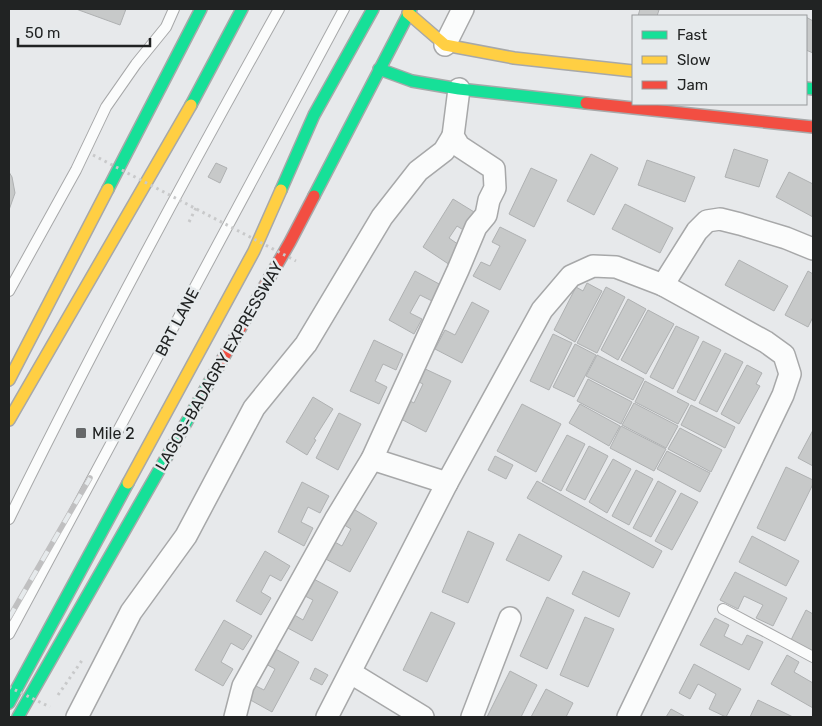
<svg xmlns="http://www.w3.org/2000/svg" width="822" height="726" viewBox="0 0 822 726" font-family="Rubik,sans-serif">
<rect width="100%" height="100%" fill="#e7e9eb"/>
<g fill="#c7c9c9" stroke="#afb1b2">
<polygon points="76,9 126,9 120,25"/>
<polygon points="640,9 653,9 659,10 657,16 638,16"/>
<polygon points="806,17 813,21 813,53 806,50"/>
<polygon points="734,149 768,160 759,187 725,177"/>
<polygon points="591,154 618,168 594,215 567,201"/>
<polygon points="647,160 695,177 685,202 638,185"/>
<polygon points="216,163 227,168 220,183 208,177"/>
<polygon points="531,168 557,180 534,227 509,214"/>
<polygon points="9,172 12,177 15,193 9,210"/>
<polygon points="789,172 813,184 813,217 776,197"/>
<polygon points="453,199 479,215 468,233 457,226 449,238 462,247 450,265 423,247"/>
<polygon points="625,204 673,228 660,253 612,229"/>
<polygon points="500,227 526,240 500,290 473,276 481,262 490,266 500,246 492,242"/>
<polygon points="739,260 788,286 774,311 725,285"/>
<polygon points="415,271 441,285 432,301 420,295 410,313 422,319 414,334 389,320"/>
<polygon points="808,271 813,274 813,317 808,327 785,315"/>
<polygon points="587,283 602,291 575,342 554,330 576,287 583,291"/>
<polygon points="606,287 625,297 597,353 577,343"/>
<polygon points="628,299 646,309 618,360 601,350"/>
<polygon points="472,302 489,311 462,363 435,349 445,330 455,335"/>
<polygon points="648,310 674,324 646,374 621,360"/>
<polygon points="676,326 699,337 673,389 650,377"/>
<polygon points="553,334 572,343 549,390 530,381"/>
<polygon points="374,340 403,354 396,370 383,364 375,381 387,387 379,404 350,391"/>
<polygon points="703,341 721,350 695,401 677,392"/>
<polygon points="575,344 596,355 574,397 553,387"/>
<polygon points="725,353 743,362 717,412 699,403"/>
<polygon points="597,355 644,379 633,400 586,376"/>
<polygon points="747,365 762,373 756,384 760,386 739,424 721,414"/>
<polygon points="421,367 451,381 426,432 397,417 406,399 414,403 423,384 415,380"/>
<polygon points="588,379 632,402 621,424 577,401"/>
<polygon points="645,381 689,404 678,424 635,402"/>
<polygon points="313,397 333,409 314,439 316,440 307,455 286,442"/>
<polygon points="634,403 678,426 666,448 622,425"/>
<polygon points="522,404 561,424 536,472 497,451"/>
<polygon points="580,404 620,426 609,446 569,423"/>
<polygon points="691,405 735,427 725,448 681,425"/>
<polygon points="339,413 361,424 338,470 316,458"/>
<polygon points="621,426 666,449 654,471 610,448"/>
<polygon points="680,428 722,450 711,472 668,449"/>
<polygon points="813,430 813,466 798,458"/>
<polygon points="567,435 585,444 561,491 542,481"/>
<polygon points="589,446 608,456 585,500 566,490"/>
<polygon points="667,451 710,473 700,492 657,469"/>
<polygon points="495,456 513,465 506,479 488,470"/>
<polygon points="613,459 631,469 607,513 589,502"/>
<polygon points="786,467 813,480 813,484 785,541 757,528"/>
<polygon points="636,470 653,479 629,525 612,516"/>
<polygon points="537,481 662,551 653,568 527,498"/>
<polygon points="658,481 676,491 651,537 633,528"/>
<polygon points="302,482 329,496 320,513 308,507 301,522 313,528 304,546 278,532"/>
<polygon points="681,493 698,502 672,550 655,541"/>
<polygon points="350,507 377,523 350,572 322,557 331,540 342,546 351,529 341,523"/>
<polygon points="468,531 494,543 468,603 442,592"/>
<polygon points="519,534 562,556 549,581 506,560"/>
<polygon points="752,536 799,561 786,586 739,562"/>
<polygon points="265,551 290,566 281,581 270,575 261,592 271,598 261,615 236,601"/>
<polygon points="583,571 630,593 619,617 572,594"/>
<polygon points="735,572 787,598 773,626 756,618 763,605 744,596 738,609 720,600"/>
<polygon points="310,577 338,592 312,641 284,626 291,613 303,620 313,600 301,594"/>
<polygon points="547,597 574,610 547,669 520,656"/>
<polygon points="806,610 813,614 813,652 791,640"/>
<polygon points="431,612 455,623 427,682 403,670"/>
<polygon points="585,617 614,629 588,687 560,675"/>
<polygon points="715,618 729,625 724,636 742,645 747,635 763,642 749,670 700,645"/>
<polygon points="224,620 252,636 243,650 231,643 221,662 233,669 223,686 195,670"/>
<polygon points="272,647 299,662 272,712 245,697 252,684 264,690 275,669 264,663"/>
<polygon points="787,655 799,662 794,672 813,683 813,708 771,684"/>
<polygon points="694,664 741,689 726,717 709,709 716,694 698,684 690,699 679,693"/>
<polygon points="315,668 328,675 322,685 310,679"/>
<polygon points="510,671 537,685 521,717 487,717"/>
<polygon points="546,689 573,703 566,717 531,717"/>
<polygon points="758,700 793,717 750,717"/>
<polygon points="671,709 684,716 683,717 666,717"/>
</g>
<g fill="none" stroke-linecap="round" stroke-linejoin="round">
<defs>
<g id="lane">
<polyline points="9,291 76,170 106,107 136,64 166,27 174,9"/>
<path d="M9,519C94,346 185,177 279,9"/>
<polyline points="723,609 813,657"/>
<polyline points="9,634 344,9"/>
</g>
<g id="street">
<polyline points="445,45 463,9"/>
<polyline points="663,285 697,231 707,221 720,219 740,224 786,238 813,249"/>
<polyline points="372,459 447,483"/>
<polyline points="351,673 423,717"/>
<polyline points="77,717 131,612 186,536 254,408 306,344 382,217 418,171 444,151 453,136"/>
<polyline points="235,717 243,686 335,520 372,459 458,270 476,227 486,215 489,200 495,188 494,169 459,146 453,136 459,89"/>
<polyline points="327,717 447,483 542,310 571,276 593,266 616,267 663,285 766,342 784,355 790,374 783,395 628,717"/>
<polyline points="472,717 510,618"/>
</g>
<g id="fast">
<polyline points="379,69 412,81 459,89 586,103"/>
<polyline points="806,88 813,89"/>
<polyline points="191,105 242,9"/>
<polyline points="108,189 201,9"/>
<polyline points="281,190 314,115 373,9"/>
<polyline points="314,196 411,9"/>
<polyline points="9,703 128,483"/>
<polyline points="18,717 218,367"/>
</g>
<g id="slow">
<polyline points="408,13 445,45 514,58 633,71"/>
<polyline points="9,380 108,189"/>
<polyline points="9,420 191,105"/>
<polyline points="128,483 254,251 281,190"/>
</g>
<g id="jam">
<polyline points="586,103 813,127"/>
<polyline points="218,367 290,242 314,196"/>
</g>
</defs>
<use href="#lane" stroke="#a7a8a9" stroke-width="12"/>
<use href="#street" stroke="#a7a8a9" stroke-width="24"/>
<use href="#fast" stroke="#a7a8a9" stroke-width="14"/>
<use href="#slow" stroke="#a7a8a9" stroke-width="14"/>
<use href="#jam" stroke="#a7a8a9" stroke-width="14"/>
<g stroke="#c8c9ca" stroke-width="3" stroke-dasharray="2.5 4" stroke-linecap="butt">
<polyline points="189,222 196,208"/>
<polyline points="58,695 83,659"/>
</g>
<use href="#lane" stroke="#fbfcfc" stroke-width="10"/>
<use href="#street" stroke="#fbfcfc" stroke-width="21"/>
<use href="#fast" stroke="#16e098" stroke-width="11"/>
<use href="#slow" stroke="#ffcf43" stroke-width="11"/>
<use href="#jam" stroke="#f24e42" stroke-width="11"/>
<defs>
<polyline id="rail" points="9,618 90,478"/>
</defs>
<use href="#rail" stroke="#c0c0c1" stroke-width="5.5"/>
<use href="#rail" stroke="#e6eaec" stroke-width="4" stroke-dasharray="11" stroke-linecap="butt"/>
<g stroke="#c8c9ca" stroke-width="3" stroke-dasharray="2.5 4" stroke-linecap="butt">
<polyline points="93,155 296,261"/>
<polyline points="9,687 50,707"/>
</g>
</g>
<rect fill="#666869" stroke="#e6eaec" stroke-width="2" x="75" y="427" width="12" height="12" rx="2.5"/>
<g text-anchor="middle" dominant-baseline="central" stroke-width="5" stroke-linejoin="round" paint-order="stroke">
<g font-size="16" fill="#212323" stroke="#e6eaec">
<text transform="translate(177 322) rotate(-62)">BRT LANE</text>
<text transform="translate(219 366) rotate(-60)">LAGOS-BADAGRY EXPRESSWAY</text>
</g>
<g font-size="16" fill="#212323" stroke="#e6eaec" text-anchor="start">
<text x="92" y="433">Mile 2</text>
</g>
</g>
<rect width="822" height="726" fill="none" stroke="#212323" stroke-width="20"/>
<rect x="632" y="15" width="175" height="90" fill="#e6eaec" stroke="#979a9c"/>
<rect x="642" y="31" width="25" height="8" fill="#16e098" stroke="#979a9c"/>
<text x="677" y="40" font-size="15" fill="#212323">Fast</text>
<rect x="642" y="56" width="25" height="8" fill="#ffcf43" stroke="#979a9c"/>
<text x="677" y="65" font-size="15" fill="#212323">Slow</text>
<rect x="642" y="81" width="25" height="8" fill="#f24e42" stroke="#979a9c"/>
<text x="677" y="90" font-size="15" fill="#212323">Jam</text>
<path d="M18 38v8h132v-8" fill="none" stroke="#212323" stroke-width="2.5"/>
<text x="25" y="38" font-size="15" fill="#212323" stroke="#e6eaec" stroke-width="4" paint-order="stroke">50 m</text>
</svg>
